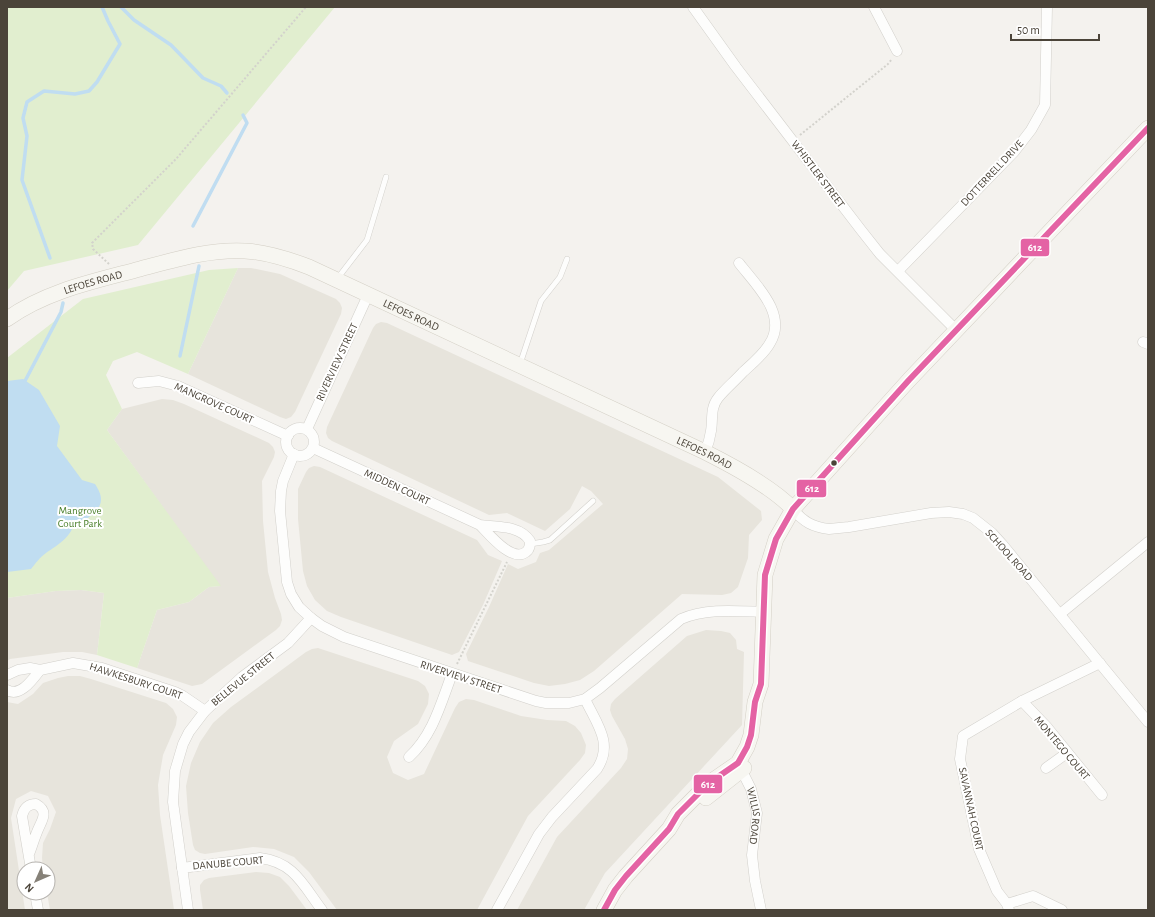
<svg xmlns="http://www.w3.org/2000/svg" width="1155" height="917" viewBox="0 0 1155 917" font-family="'Alegreya Sans',sans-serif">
<rect width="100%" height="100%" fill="#f4f2ee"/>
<g fill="#e7e4dc">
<polygon points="238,268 251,268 280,274 336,299 340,303 342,308 341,314 295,412 291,417 286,419 280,417 188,374"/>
<polygon points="381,322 387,323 718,477 761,511 762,520 749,535 748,558 738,587 731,593 722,595 682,594 594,671 580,680 565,684 549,686 534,683 468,661 466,654 489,607 508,564 518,569 536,562 540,553 549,550 603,504 591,491 582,486 570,509 545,531 507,513 489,515 332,441 328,438 326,433 327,427 373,328 376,324"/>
<polygon points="162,399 173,400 184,404 269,443 273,447 275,452 274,457 262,481 263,521 268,572 275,598 281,614 282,620 280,626 276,630 202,684 192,686 137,668 157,610 189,602 209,587 220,586 107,430 122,409"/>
<polygon points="314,466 320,467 477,540 488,555 502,561 483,605 459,652 452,655 341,617 327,611 315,600 307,586 303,571 298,519 298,489 306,472 309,468"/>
<polygon points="81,590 104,593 97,655 82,652 63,652 10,659 7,661 7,598 56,591"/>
<polygon points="706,630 721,631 730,633 736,640 737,649 744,652 742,725 605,873 584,910 517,910 557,837 621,768 627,759 628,749 625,739 612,716 610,710 611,704 615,699 687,636"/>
<polygon points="318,648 418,681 425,686 429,694 428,704 418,724 394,741 387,757 393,773 408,780 424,774 455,708 459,702 466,699 474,700 521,716 547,720 566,721 575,726 581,733 586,745 585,753 580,760 528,816 477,910 337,910 309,872 294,857 274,849 253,847 205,854 200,853 195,850 193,845 188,813 186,786 191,763 200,742 213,723 231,707 306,652 312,649"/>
<polygon points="68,676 80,676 91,679 166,703 173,709 177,717 176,725 163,755 158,785 160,815 174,910 50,910 47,893 48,869 43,869 42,858 43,843 50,829 56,812 48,796 31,791 16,799 11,818 25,910 7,910 7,702 18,704 33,694 43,683 58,678"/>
<polygon points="256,872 269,873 280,877 289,886 307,910 203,910 200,890 200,885 204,880 209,878"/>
</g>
<g fill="#e1eecf">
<polygon points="7,7 335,7 138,245 24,271 7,291"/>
<polygon points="238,268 188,374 137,352 113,361 106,375 122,409 107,430 221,586 209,587 189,602 157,610 137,668 97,655 104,593 81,590 56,591 7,598 7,358 83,299 209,270"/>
</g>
<path fill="#c0ddf1" d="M23,379L39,390L60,426L57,446L82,480L95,484C107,502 100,509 84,521L75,520C72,537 59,544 46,553C40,557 35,564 31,569L7,572V381Z"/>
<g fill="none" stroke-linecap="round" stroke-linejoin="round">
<g stroke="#c0ddf1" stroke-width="3.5">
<polyline points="121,7 134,20 171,45 203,78 221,86 227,93"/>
<polyline points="193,226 247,123 243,115"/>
<polyline points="50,258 22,180 27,136 23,118 27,102 44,91 75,94 89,91 97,82 120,44 108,21 102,7"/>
<polyline points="180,356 199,266"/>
<polyline points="25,381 61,312 63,303"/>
</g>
<defs>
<g id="lane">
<polyline points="337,279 367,240 386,177"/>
<polyline points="520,364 541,301 560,277 567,259"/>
<polyline points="530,544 543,542 550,540 593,501"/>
</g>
<g id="street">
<polyline points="693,7 736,67 861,230 880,254 956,330"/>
<polyline points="874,7 897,51"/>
<polyline points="898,271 1014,152 1031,130 1045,105 1047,7"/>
<polyline points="1143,342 1148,344"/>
<polyline points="138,383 159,381 178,386 288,436"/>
<circle cx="300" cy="442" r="14"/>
<polyline points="307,429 368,295"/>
<path d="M313,448L480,525C496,527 520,525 530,541C530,545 530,549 526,552C512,563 489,534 480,525"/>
<path d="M705,452C708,445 710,438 711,431C713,420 710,408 718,398C725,389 735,381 743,372C753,363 764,354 770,343C788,314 755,284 739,263"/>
<path d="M294,454L283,481L281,491L280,511L287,582L291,594L299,607L311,618L322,626L344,637L536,701L546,703H569L585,699L600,688L681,619C706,608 736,611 763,612"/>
<path d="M793,509C803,522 813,527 829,529L849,527L931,513L949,512L963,514L973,518L992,533L1002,544L1148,722"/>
<polyline points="1060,614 1148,542"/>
<polyline points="7,675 18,670 30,668 40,670 73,663 102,668 175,692 183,696 205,711"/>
<path d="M7,690C20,698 33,679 40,670"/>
<polyline points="1022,701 1046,726 1102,795"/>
<path d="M409,757C433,735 441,703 452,674"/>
<path id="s1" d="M739,765L751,789L757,813L752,855L755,881L761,910"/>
<polyline points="1046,768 1067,753"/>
<path d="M29,854C32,847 34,839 37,832C41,821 50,812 36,804C28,804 24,808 22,816L31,869"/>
<path d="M182,868L260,858C294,862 303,885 322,910"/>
<polyline points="35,893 38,910"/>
<polyline points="1007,904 1033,896 1062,910"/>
<polyline points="188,910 173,802 175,771 183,744 189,732 205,711 242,677 288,643 311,618"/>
<path d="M497,910L539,834L552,817L597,769C614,743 596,723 585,699"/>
<polyline points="1009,910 1007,904 997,891 979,849 960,759 963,736 1022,701 1100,663"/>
</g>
<g id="secondary">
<path id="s2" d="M7,319C46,291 95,281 140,269C174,260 209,249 245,251C267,252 288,259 309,267L705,452C733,466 772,487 793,509"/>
<polyline points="706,798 744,768"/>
<polyline points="604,910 615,890 626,876 669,829 678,814 709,783 738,763 747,747 751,735 755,702 761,684 765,575 776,539 793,509 909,380 1148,128"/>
</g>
</defs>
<use href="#lane" stroke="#d2d0cb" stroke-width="6"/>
<use href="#street" stroke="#d2d0cb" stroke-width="11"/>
<use href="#secondary" stroke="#d3cfc5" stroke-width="16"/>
<g stroke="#d3d2cc" stroke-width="2" stroke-dasharray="2 2" stroke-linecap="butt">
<polyline points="800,135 888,64 892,59"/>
<polyline points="109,264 93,249 92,243 176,159 306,7"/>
<polyline points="457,664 507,562"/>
</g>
<use href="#lane" stroke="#fdfdfc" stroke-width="5"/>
<use href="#street" stroke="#fdfdfc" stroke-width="10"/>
<use href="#secondary" stroke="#f7f6f1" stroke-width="15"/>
<defs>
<polyline id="bus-1" points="604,910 615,890 626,876 669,829 678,814 709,783 738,763 747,747 751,735 755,702 761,684 765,575 776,539 793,509 909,380 1148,128"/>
</defs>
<use href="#bus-1" stroke="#fff" stroke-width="9"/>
<use href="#bus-1" stroke="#e463a4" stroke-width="6"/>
</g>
<circle fill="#4b4439" stroke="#fff" stroke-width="1.5" cx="834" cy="463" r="3.5"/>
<g text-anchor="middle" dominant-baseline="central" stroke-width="4" stroke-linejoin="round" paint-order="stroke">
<g font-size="11" fill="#4b4439" stroke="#fff">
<text transform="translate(992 173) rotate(-47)">DOTTERRELL DRIVE</text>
<text transform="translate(818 174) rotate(53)">WHISTLER STREET</text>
<text stroke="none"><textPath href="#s2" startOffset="94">LEFOES ROAD</textPath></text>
<text stroke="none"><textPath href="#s2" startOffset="429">LEFOES ROAD</textPath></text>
<text transform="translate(337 362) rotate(-65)">RIVERVIEW STREET</text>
<text transform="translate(214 403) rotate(24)">MANGROVE COURT</text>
<text stroke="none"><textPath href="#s2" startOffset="753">LEFOES ROAD</textPath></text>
<text transform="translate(397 487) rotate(25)">MIDDEN COURT</text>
<text transform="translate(1009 555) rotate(48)">SCHOOL ROAD</text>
<text transform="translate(461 677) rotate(18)">RIVERVIEW STREET</text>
<text transform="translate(243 679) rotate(-39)">BELLEVUE STREET</text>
<text transform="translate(136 681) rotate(18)">HAWKESBURY COURT</text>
<text transform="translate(1062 748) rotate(50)">MONTEGO COURT</text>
<text transform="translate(971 809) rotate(78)">SAVANNAH COURT</text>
<text stroke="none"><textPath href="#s1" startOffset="54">WILLIS ROAD</textPath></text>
<text transform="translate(228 863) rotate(-5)">DANUBE COURT</text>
</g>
<g font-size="11" fill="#4a7f2a" stroke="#fff">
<text x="80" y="510">Mangrove<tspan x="80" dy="13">Court Park</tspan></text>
</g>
</g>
<g stroke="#fff" stroke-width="1.5">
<rect x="1020" y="238" width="30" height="19" rx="4" fill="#e463a4"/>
<rect x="796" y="479" width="31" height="19" rx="4" fill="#e463a4"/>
<rect x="693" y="774" width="30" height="20" rx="4" fill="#e463a4"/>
</g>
<g font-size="11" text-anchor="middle" font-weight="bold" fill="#fff">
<text x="1035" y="251">612</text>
<text x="812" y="492">612</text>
<text x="708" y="788">612</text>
</g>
<rect width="1155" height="917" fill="none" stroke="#4b4439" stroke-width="16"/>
<g transform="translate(36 881) rotate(225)"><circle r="19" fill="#ffffff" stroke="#b7b4b0"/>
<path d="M0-3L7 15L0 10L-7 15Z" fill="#868178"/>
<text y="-6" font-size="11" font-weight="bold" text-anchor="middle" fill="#4b4439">N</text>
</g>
<path d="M1011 34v6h88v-6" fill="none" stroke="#4b4439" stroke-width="2"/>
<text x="1017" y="34" font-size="12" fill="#4b4439" stroke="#ffffff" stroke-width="3" paint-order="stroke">50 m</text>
</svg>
